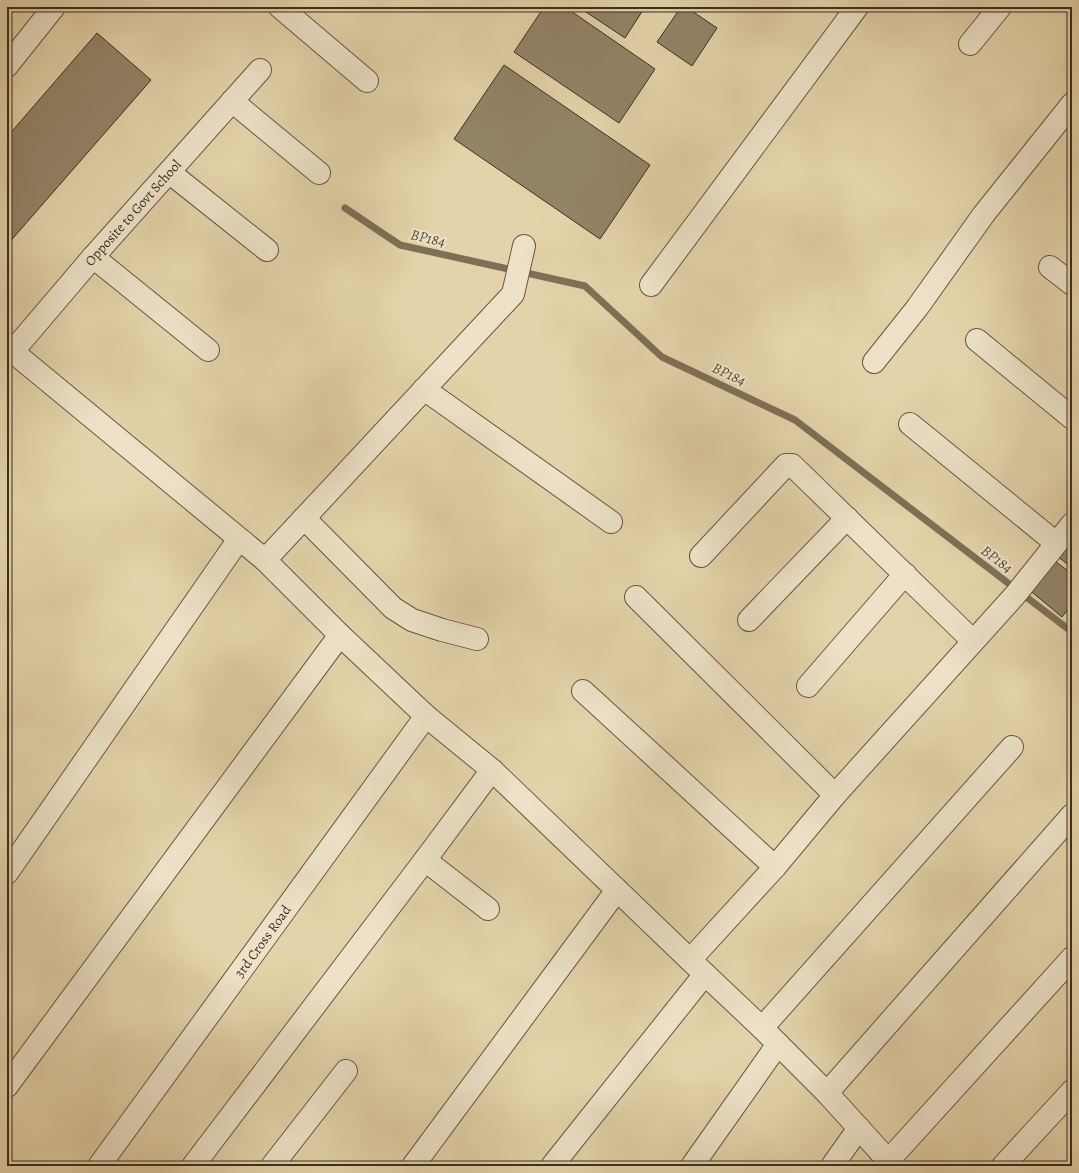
<svg xmlns="http://www.w3.org/2000/svg" width="1079" height="1173" viewBox="0 0 1079 1173" font-family="Alegreya,serif">
<rect width="100%" height="100%" fill="#e4d3aa"/>
<filter id="stains"><feTurbulence type="fractalNoise" baseFrequency=".005" numOctaves="4"/><feColorMatrix values="0 0 0 0 .2 0 0 0 0 .09 0 0 0 0 .02 0 0 0 .5 -.17"/></filter>
<radialGradient id="worn" r=".72"><stop offset=".6" stop-color="#630" stop-opacity="0"/><stop offset="1" stop-color="#630" stop-opacity=".3"/></radialGradient>
<g fill="none" stroke-linecap="round" stroke-linejoin="round">
<polyline stroke="#7e7057" stroke-width="7" points="345,208 400,245 585,286 662,357 795,420 1072,632"/>
</g>
<g fill="#938468" stroke="#3b2f21">
<polygon points="544,7 565,7 655,69 619,123 514,52"/>
<polygon points="585,7 645,7 625,38 583,10"/>
<polygon points="681,7 686,7 717,28 692,66 657,42"/>
<polygon points="97,33 151,80 7,245 7,137"/>
<polygon points="504,65 650,165 600,239 454,139"/>
<polygon points="1072,536 1072,568 1056,555"/>
<polygon points="1051,558 1072,574 1072,604 1062,617 1027,588"/>
</g>
<g fill="none" stroke-linecap="round" stroke-linejoin="round">
<defs>
<g id="minor">
<polyline points="280,7 367,81"/>
<polyline points="970,44 1000,7"/>
<polyline points="7,66 54,7"/>
<polyline points="232,101 319,173"/>
<polyline points="169,172 267,250"/>
<polyline points="93,257 208,350"/>
<polyline points="1050,267 1072,284"/>
<polyline points="651,285 857,7"/>
<polyline points="977,340 1072,418"/>
<polyline points="7,347 265,560 340,635 426,716 492,770 690,960 762,1028 827,1093 893,1166"/>
<path id="s1" d="M13,351L93,257L260,70"/>
<polyline points="874,362 917,308 984,214 1072,104"/>
<polyline points="424,389 611,522"/>
<polyline points="910,424 1056,543"/>
<polyline points="304,518 393,608 412,620 442,630 477,639"/>
<polyline points="701,556 786,465 792,465 973,641"/>
<polyline points="265,560 513,294 524,246"/>
<polyline points="636,597 835,795"/>
<polyline points="749,620 847,518"/>
<polyline points="808,686 905,574"/>
<polyline points="583,691 775,867"/>
<polyline points="425,860 488,909"/>
<polyline points="7,873 239,539"/>
<polyline points="690,960 775,867 835,795 1016,594 1072,524"/>
<polyline points="762,1028 1012,747"/>
<polyline points="7,1086 340,635"/>
<polyline points="827,1093 1072,815"/>
<polyline points="888,1161 1072,958"/>
<path id="s2" d="M99,1166L426,716"/>
<polyline points="193,1166 425,860 492,770"/>
<polyline points="272,1166 346,1071"/>
<polyline points="413,1166 617,890"/>
<polyline points="552,1166 705,974"/>
<polyline points="692,1166 778,1044"/>
<polyline points="832,1166 859,1128"/>
<polyline points="1003,1166 1072,1091"/>
</g>
</defs>
<use href="#minor" stroke="#655843" stroke-width="24"/>
<use href="#minor" stroke="#ede2c8" stroke-width="22"/>
</g>
<g text-anchor="middle" dominant-baseline="central" stroke-width="4" stroke-linejoin="round" paint-order="stroke">
<g font-size="14" fill="#3b2f21" stroke="#ede2c8">
<text stroke="none"><textPath href="#s1" startOffset="183">Opposite to Govt School</textPath></text>
<text stroke="none"><textPath href="#s2" startOffset="278">3rd Cross Road</textPath></text>
</g>
<g font-size="15" font-style="italic" fill="#574a38" stroke="#ede2c8">
<text transform="translate(428 238) rotate(13)">BP184</text>
<text transform="translate(729 374) rotate(25)">BP184</text>
<text transform="translate(997 559) rotate(37)">BP184</text>
</g>
</g>
<rect width="1079" height="1173" fill="none" stroke="#e4d3aa" stroke-width="24"/>
<rect x="8" y="8" width="1063" height="1157" fill="none" stroke="#3b2f21" stroke-width="2"/>
<rect x="12" y="12" width="1055" height="1149" fill="none" stroke="#3b2f21"/>
<rect width="100%" height="100%" filter="url(#stains)"/>
<rect width="100%" height="100%" fill="url(#worn)"/>
</svg>
